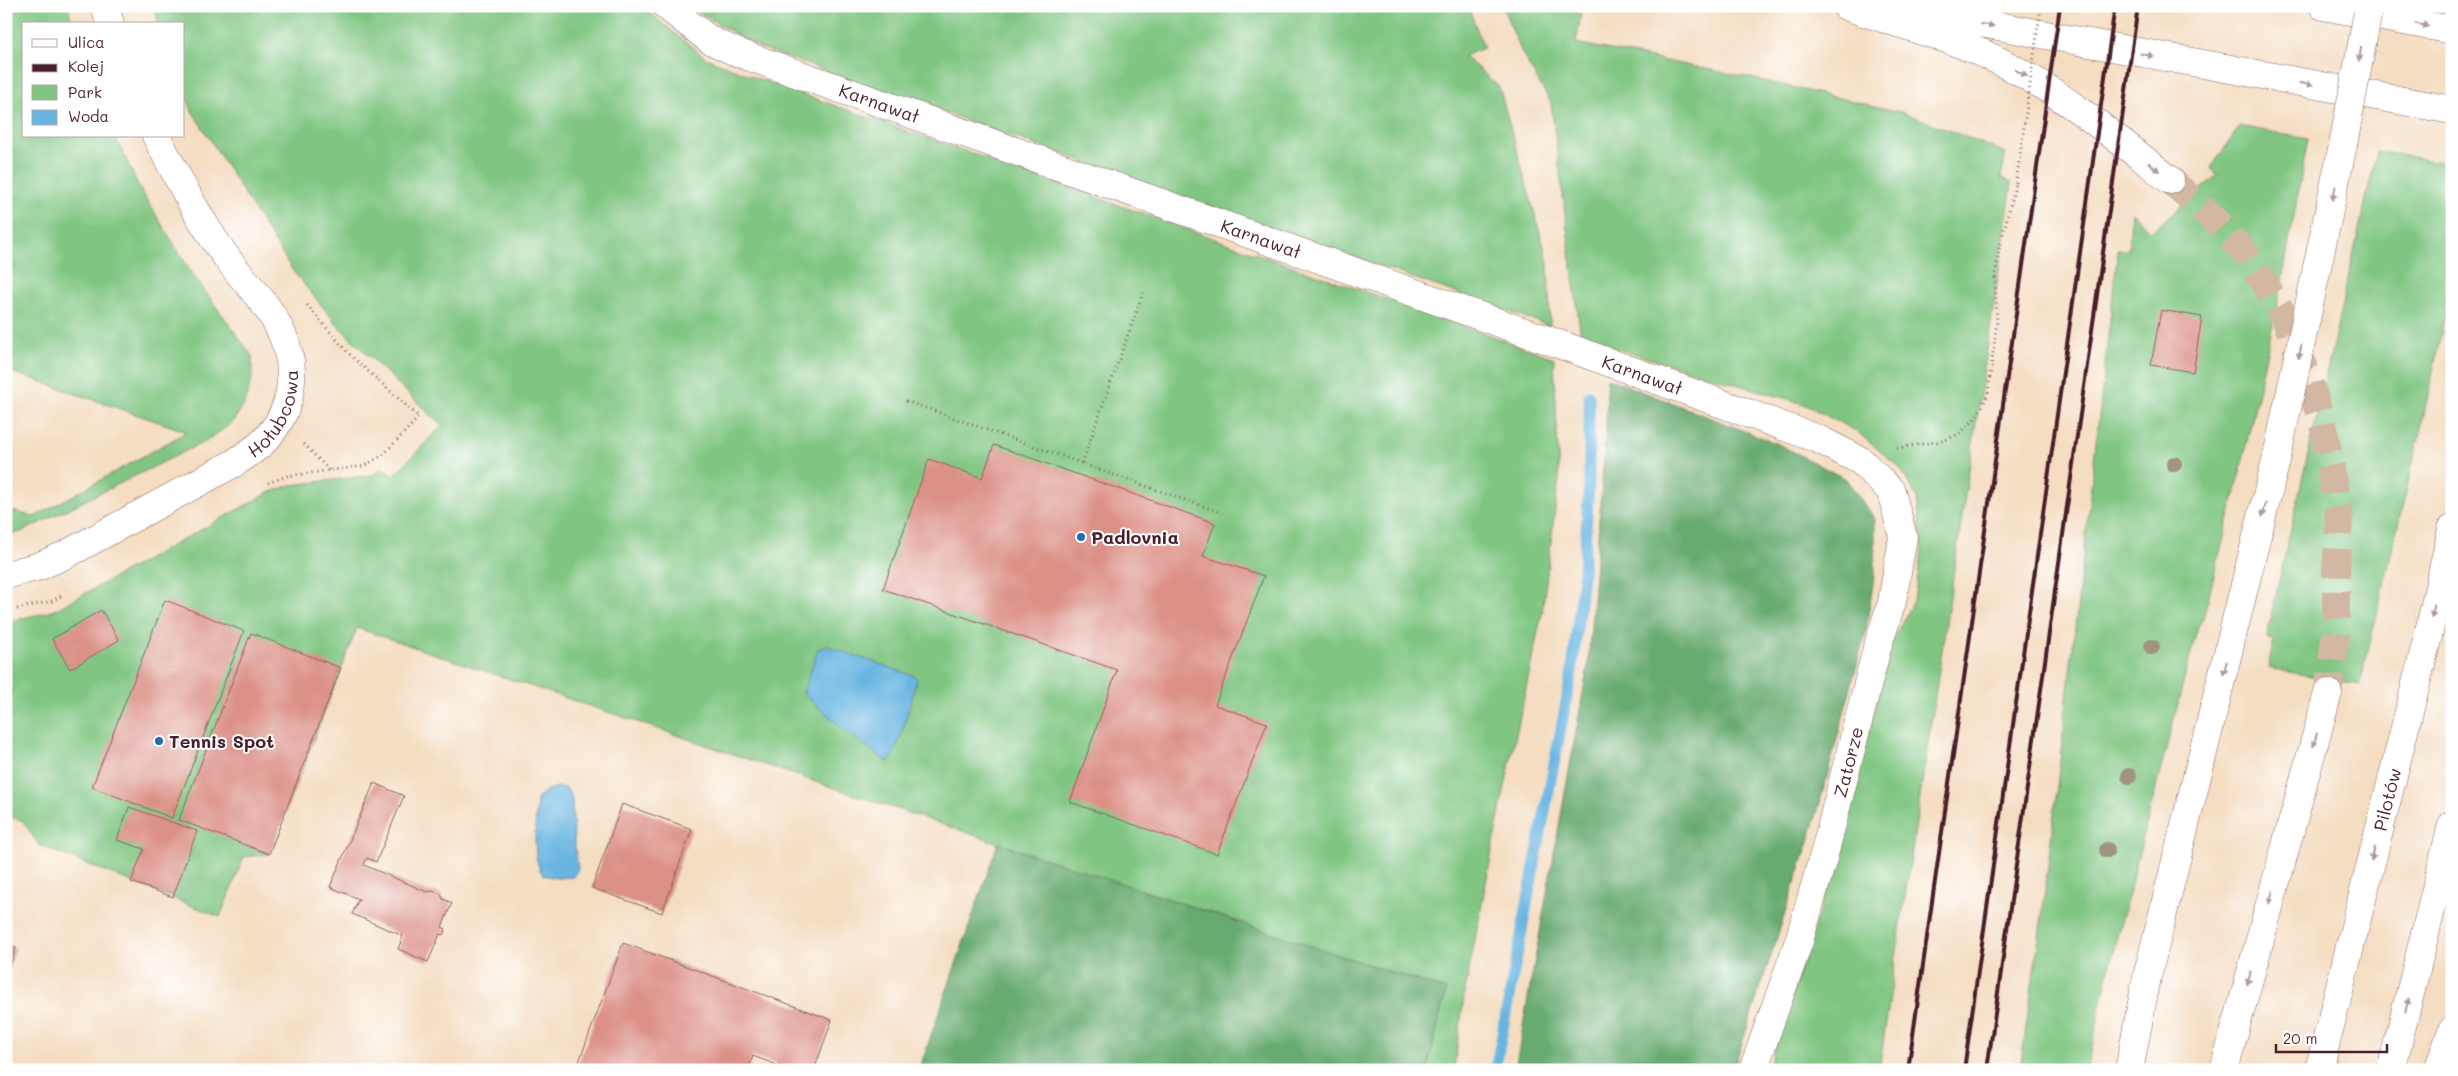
<svg xmlns="http://www.w3.org/2000/svg" width="2458" height="1076" viewBox="0 0 2458 1076" font-family="Mali,sans-serif">
<rect width="100%" height="100%" fill="#fff"/>
<filter id="ink" filterUnits="userSpaceOnUse"><feTurbulence type="fractalNoise" baseFrequency=".02" numOctaves="2"/><feDisplacementMap in="SourceGraphic" scale="10" xChannelSelector="R" yChannelSelector="G"/><feConvolveMatrix kernelMatrix="1 2 1 2 8 2 1 2 1" color-interpolation-filters="sRGB"/></filter>
<filter id="wash" filterUnits="userSpaceOnUse"><feTurbulence type="fractalNoise" baseFrequency=".0096" numOctaves="4" result="noise"/><feDisplacementMap in="SourceGraphic" scale="20" xChannelSelector="R" yChannelSelector="G"/><feGaussianBlur stdDeviation="1.12" result="paint"/><feColorMatrix in="noise" values="0 0 0 0 0 0 0 0 0 0 0 0 0 0 0 0 0 1.4 0 .05"/><feComposite in="paint" operator="in"/></filter>
<g filter="url(#wash)">
<rect width="100%" height="100%" fill="#f4ddc1"/>
<g fill="#80c682" stroke="#657256">
<polygon points="6,6 68,6 72,24 24,24 24,136 115,136 140,189 191,272 252,356 252,378 245,403 232,423 208,440 21,532 6,535 6,509 34,517 183,434 185,431 6,370"/>
<polygon points="154,6 641,6 706,58 759,79 1554,358 1559,478 1542,613 1501,805 1464,996 1454,1070 1427,1070 1446,990 998,843 357,628 269,854 244,857 220,917 39,845 23,821 6,815 6,622 53,611 268,493 291,485 374,475 382,468 393,476 442,426 340,328 293,271 192,111 184,90 184,24 159,24"/>
<polygon points="688,6 1468,6 1484,48 1464,56 1499,87 1548,261 1550,326 758,47"/>
<polygon points="1502,6 1545,6 1581,13 1576,43 1746,77 1905,113 2006,153 2001,178 2012,183 1879,1070 1768,1070 1834,866 1892,642 1914,599 1922,550 1917,497 1899,467 1856,431 1804,404 1581,338 1551,103 1523,55"/>
<polygon points="2240,126 2308,139 2279,297 2236,491 2203,618 2198,626 2110,964 2087,1070 2020,1070 2044,901 2118,249 2128,250 2132,212 2151,232 2217,175 2211,168"/>
<polygon points="2377,151 2452,164 2452,281 2419,437 2360,685 2268,668 2274,640 2268,639 2269,625"/>
</g>
<g fill="#68ab70" stroke="#59654e">
<polygon points="1607,378 1776,443 1846,479 1875,519 1875,571 1865,635 1812,832 1733,1070 1515,1070 1588,665 1606,430"/>
<polygon points="998,843 1446,990 1427,1070 919,1070"/>
</g>
<g fill="#69b5e2" stroke="#5a6a86">
<polygon points="827,646 914,676 917,679 902,733 890,761 886,761 843,729 803,693 818,649"/>
<path d="M559,787L566,788L572,798L574,841L578,869L573,877L557,878L543,875C531,859 536,819 537,799L547,790Z"/>
</g>
<g fill="none" stroke-linecap="round" stroke-linejoin="round">
<polyline stroke="#69b5e2" stroke-width="11" points="1495,1070 1572,671 1583,576 1589,484 1589,395"/>
</g>
<g id="blocks">
<g fill="#dc9187">
<polygon points="2161,310 2202,317 2193,372 2151,365"/>
<polygon points="994,445 1215,523 1203,556 1264,576 1215,705 1267,723 1217,854 1070,802 1117,670 883,589 929,459 982,478"/>
<polygon points="165,600 244,631 172,818 92,787"/>
<polygon points="101,610 119,640 70,669 52,639"/>
<polygon points="251,633 341,668 269,854 179,820"/>
<polygon points="6,689 12,691 7,707 6,707"/>
<polygon points="374,783 404,796 376,862 367,858 364,865 427,892 432,891 441,894 443,899 452,903 442,927 446,929 443,935 440,934 428,962 398,949 403,936 352,914 359,899 330,887"/>
<polygon points="622,804 692,829 662,913 592,888"/>
<polygon points="129,807 197,831 173,897 131,882 144,849 117,840"/>
<polygon points="623,943 832,1020 814,1070 790,1070 753,1056 748,1070 576,1070"/>
<polygon points="6,944 16,948 7,974 6,974"/>
</g>
</g>
</g>
<g filter="url(#ink)">
<use href="#blocks" fill-opacity="0" stroke="#866260" stroke-width="1"/>
<g fill="none" stroke-linecap="round" stroke-linejoin="round">
<polyline stroke="#d2b7a3" stroke-width="28" stroke-dasharray="28 14" stroke-linecap="butt" points="2170,180 2215,220 2246,254 2269,291 2286,320 2308,378 2324,428 2339,518 2336,573 2336,631 2328,693"/>
<defs>
<g id="minor">
<polyline points="105,6 110,24"/>
<path id="s1" d="M666,6L710,40L736,52L1567,347L1818,439L1861,461L1891,491L1903,537L1892,602L1877,648L1825,851L1799,941L1753,1070"/>
<path id="s2" d="M6,575L40,566L67,554L236,462C244,456 253,451 261,444C300,406 299,356 270,312C257,293 241,277 227,258C199,220 178,178 156,136"/>
</g>
<g id="highway">
<path d="M1846,6C1897,24 1951,37 1999,61C2062,93 2115,137 2170,180"/>
<polyline points="1870,6 1998,26 2452,110"/>
<polyline points="2323,6 2452,30"/>
<polyline points="2129,1070 2147,977 2277,456 2343,145"/>
<polyline points="2224,1070 2328,693"/>
<path id="s3" d="M2319,1070L2428,636L2452,529"/>
<polyline points="2391,1070 2452,825"/>
<polyline points="2438,1070 2452,1031"/>
</g>
</defs>
<use href="#minor" stroke="#866260" stroke-width="29"/>
<use href="#highway" stroke="#866260" stroke-width="29"/>
<g stroke="#866260" stroke-width="3" stroke-dasharray="1 4" stroke-linecap="butt">
<polyline points="906,401 1222,513"/>
<polyline points="304,444 330,471"/>
<polyline points="1897,448 1943,441 1959,434 1973,421 1982,407 1988,393 1997,321 1995,277 1999,249 2016,183"/>
<polyline points="1082,463 1143,293"/>
<polyline points="268,483 287,476 364,466 383,455 419,417 348,353 307,305"/>
<polyline points="17,609 52,601 61,596"/>
</g>
<use href="#minor" stroke="#fff" stroke-width="28"/>
<use href="#highway" stroke="#fff" stroke-width="28"/>
<g stroke="#4a1f2b" stroke-width="4">
<polyline points="1908,1070 2060,6"/>
<polyline points="1964,1070 2115,6"/>
<polyline points="1987,1070 2138,6"/>
</g>
<defs>
<polyline id="highway-bridge" points="2343,145 2369,6"/>
</defs>
<use href="#highway-bridge" stroke="#866260" stroke-width="29" stroke-linecap="butt"/>
<polyline stroke="#866260" stroke-width="3" stroke-dasharray="1 4" stroke-linecap="butt" points="2016,183 2041,6"/>
<use href="#highway-bridge" stroke="#fff" stroke-width="28"/>
</g>
<g fill="#a1947f">
<circle cx="2174" cy="464" r="8"/>
<circle cx="2152" cy="647" r="8"/>
<circle cx="2129" cy="776" r="8"/>
<circle cx="2107" cy="850" r="8"/>
</g>
<defs><path id="oneway-solid" d="M-6-.8H1V-3.2L6.5 0L1 3.2V.8H-6Z" transform="scale(1.25)"/></defs>
<g fill="#ae9aa0">
<use href="#oneway-solid" transform="translate(1987 25) rotate(9)"/>
<use href="#oneway-solid" transform="translate(2422 25) rotate(11)"/>
<use href="#oneway-solid" transform="translate(2360 54) rotate(100)"/>
<use href="#oneway-solid" transform="translate(2147 55) rotate(11)"/>
<use href="#oneway-solid" transform="translate(2021 73) rotate(29)"/>
<use href="#oneway-solid" transform="translate(2306 84) rotate(10)"/>
<use href="#oneway-solid" transform="translate(2154 167) rotate(39)"/>
<use href="#oneway-solid" transform="translate(2334 193) rotate(102)"/>
<use href="#oneway-solid" transform="translate(2300 352) rotate(102)"/>
<use href="#oneway-solid" transform="translate(2264 510) rotate(104)"/>
<use href="#oneway-solid" transform="translate(2433 611) rotate(103)"/>
<use href="#oneway-solid" transform="translate(2225 668) rotate(104)"/>
<use href="#oneway-solid" transform="translate(2315 740) rotate(106)"/>
<use href="#oneway-solid" transform="translate(2373 854) rotate(104)"/>
<use href="#oneway-solid" transform="translate(2271 897) rotate(106)"/>
<use href="#oneway-solid" transform="translate(2249 978) rotate(105)"/>
<use href="#oneway-solid" transform="translate(2407 1005) rotate(-76)"/>
</g>
</g>
<g fill="#1f6fb2" stroke="#fff" stroke-width="2">
<circle cx="1081" cy="537" r="5"/>
<circle cx="159" cy="741" r="5"/>
</g>
<g text-anchor="middle" dominant-baseline="central" stroke-width="4" stroke-linejoin="round" paint-order="stroke">
<g font-size="18" fill="#4a1f2b" stroke="#fff">
<text stroke="none"><textPath href="#s1" startOffset="236">Karnawał</textPath></text>
<text stroke="none"><textPath href="#s1" startOffset="641">Karnawał</textPath></text>
<text stroke="none"><textPath href="#s1" startOffset="1046">Karnawał</textPath></text>
<text stroke="none"><textPath href="#s2" startOffset="322">Hołubcowa</textPath></text>
<text transform="translate(1848 762) rotate(-76)">Zatorze</text>
<text stroke="none"><textPath href="#s3" startOffset="279">Pilotów</textPath></text>
</g>
<g font-size="18" font-weight="bold" fill="#4a1f2b" stroke="#fff" text-anchor="start">
<text x="1091" y="537">Padlovnia</text>
<text x="169" y="741">Tennis Spot</text>
</g>
</g>
<rect width="2458" height="1076" fill="none" stroke="#fff" stroke-width="25"/>
<rect x="22" y="22" width="162" height="115" fill="#ffffff" stroke="#b7a5aa"/>
<rect x="32" y="39" width="25" height="8" fill="#ffffff" stroke="#b7a5aa"/>
<text x="68" y="48" font-size="15" fill="#4a1f2b">Ulica</text>
<rect x="32" y="64" width="25" height="8" fill="#4a1f2b" stroke="#b7a5aa"/>
<text x="68" y="72" font-size="15" fill="#4a1f2b">Kolej</text>
<rect x="32" y="85" width="25" height="15" fill="#80c682" stroke="#b7a5aa"/>
<text x="68" y="98" font-size="15" fill="#4a1f2b">Park</text>
<rect x="32" y="110" width="25" height="15" fill="#69b5e2" stroke="#b7a5aa"/>
<text x="68" y="122" font-size="15" fill="#4a1f2b">Woda</text>
<path d="M2276 1044v8h111v-8" fill="none" stroke="#4a1f2b" stroke-width="2.5"/>
<text x="2283" y="1044" font-size="15" fill="#4a1f2b" stroke="#ffffff" stroke-width="4" paint-order="stroke">20 m</text>
</svg>
